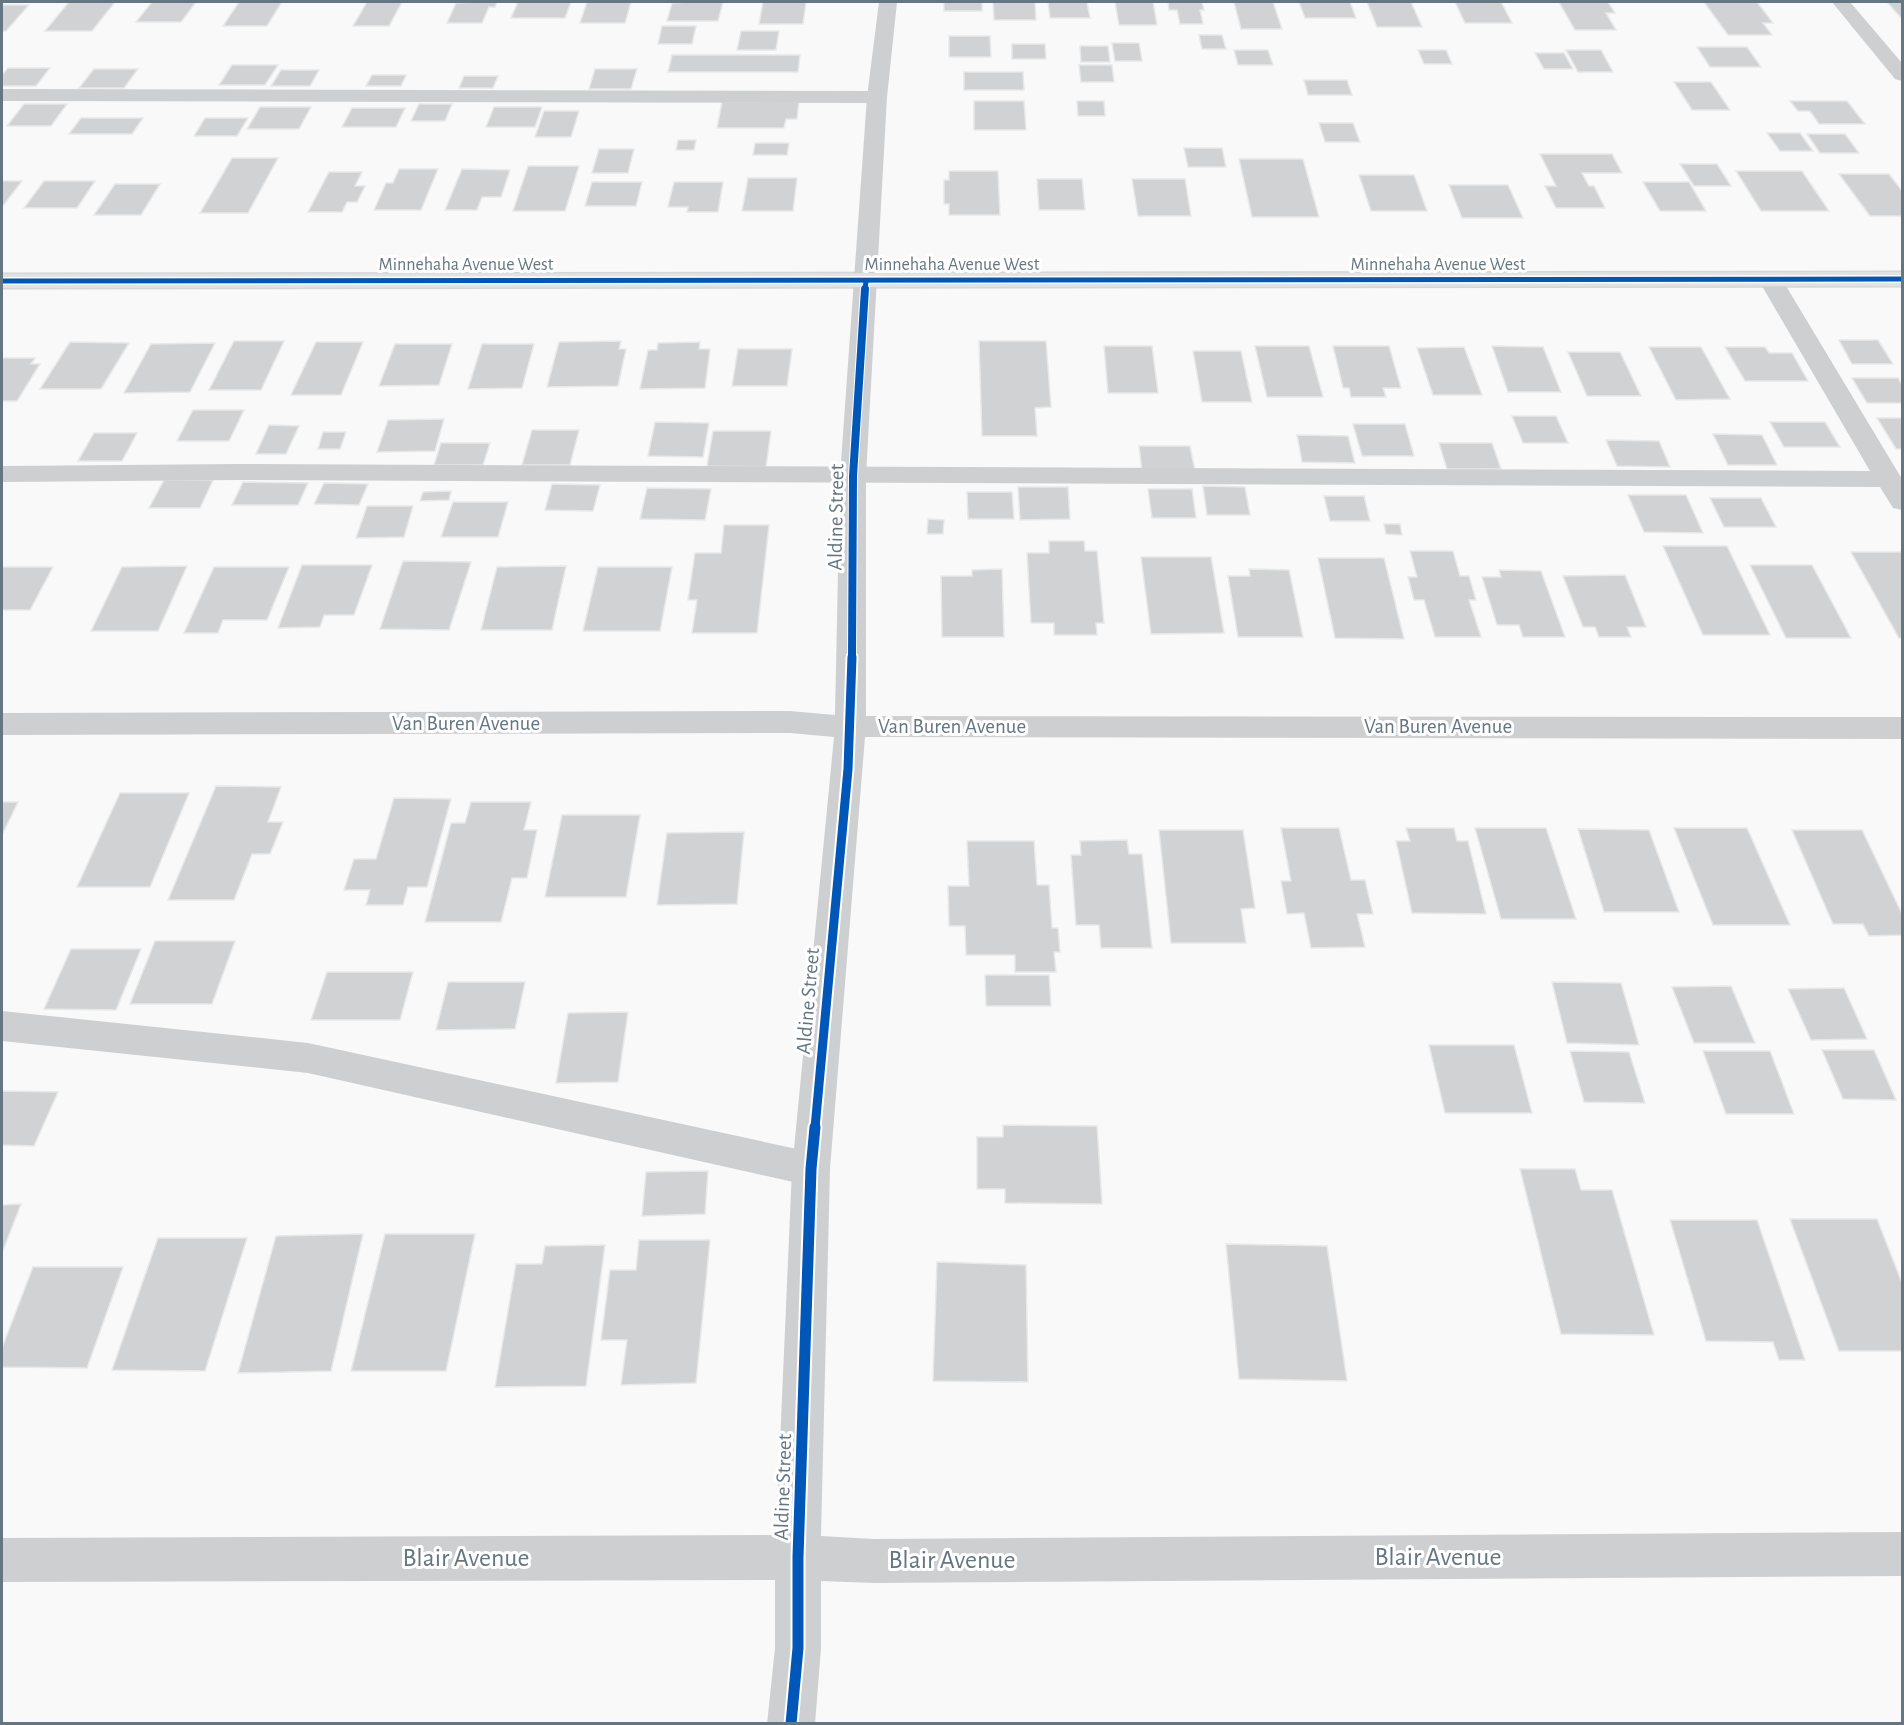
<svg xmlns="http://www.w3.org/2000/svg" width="1904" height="1725" viewBox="0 0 1904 1725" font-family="'Alegreya Sans',sans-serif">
<rect width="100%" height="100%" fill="#f9f9f9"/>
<g fill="#d0d2d3" stroke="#e8e8e8" stroke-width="1.5">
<polygon points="69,2 115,2 92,31 45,31"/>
<polygon points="152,2 196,2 181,22 136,22"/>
<polygon points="239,2 282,2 267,26 223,26"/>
<polygon points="367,2 402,2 389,26 353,26"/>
<polygon points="482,2 497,2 495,7 489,7 482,23 447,23 456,3"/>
<polygon points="518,2 571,2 565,18 511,18"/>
<polygon points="587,2 631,2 625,23 580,23"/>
<polygon points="690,2 723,2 718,21 667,21 672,3"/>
<polygon points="763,2 806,2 803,24 759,24"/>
<rect x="944" y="2" width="38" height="9"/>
<polygon points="993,2 1035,2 1036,20 994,20"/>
<polygon points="1048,2 1087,2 1090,18 1050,18"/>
<polygon points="1115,2 1153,2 1157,25 1119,25"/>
<polygon points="1168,2 1202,2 1204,10 1200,10 1203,24 1180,24 1177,10 1169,10"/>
<polygon points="1234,2 1273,2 1282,29 1241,29"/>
<polygon points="1299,2 1350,2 1356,18 1305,18"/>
<polygon points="1367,2 1411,2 1422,27 1377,27"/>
<polygon points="1455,2 1501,2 1512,23 1465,23"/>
<polygon points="1559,2 1608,2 1615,13 1606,13 1616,30 1575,30"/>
<polygon points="1704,2 1757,2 1773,23 1763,23 1772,35 1728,35"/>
<polygon points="1887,2 1902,2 1902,19"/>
<polygon points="2,5 29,5 6,31 2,31"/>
<polygon points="662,26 696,26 692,44 658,44"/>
<polygon points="741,31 779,31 776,50 737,50"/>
<polygon points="1199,35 1222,35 1226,49 1202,49"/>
<polygon points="949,36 990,36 991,57 949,57"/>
<polygon points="1112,43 1139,43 1142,61 1115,61"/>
<polygon points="1012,44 1045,44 1046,59 1012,59"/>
<polygon points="1080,46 1108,46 1110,62 1081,62"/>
<polygon points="1697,47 1747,47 1761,67 1710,67"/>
<polygon points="1234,50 1268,50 1273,65 1238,65"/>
<polygon points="1418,50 1446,50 1452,64 1424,64"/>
<polygon points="1566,50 1601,50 1613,72 1578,72"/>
<polygon points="1535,53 1564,53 1573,69 1544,69"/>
<polygon points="672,55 800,55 798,72 668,72"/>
<polygon points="232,65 278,65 265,85 219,85"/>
<polygon points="1079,65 1112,65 1114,82 1081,82"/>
<polygon points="8,68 50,68 36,86 2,86 2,75"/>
<polygon points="94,69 138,69 124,88 79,88"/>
<polygon points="595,69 637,69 631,89 589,89"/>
<polygon points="281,70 319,70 310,86 271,86"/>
<polygon points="964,72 1023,72 1024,90 964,90"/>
<polygon points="372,75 406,75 401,86 366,86"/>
<polygon points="464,76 498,76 493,88 459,88"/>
<polygon points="1304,80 1347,80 1352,95 1308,95"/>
<polygon points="1674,82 1711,82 1730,110 1692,110"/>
<polygon points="974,101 1024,101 1026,130 974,130"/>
<polygon points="1077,101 1104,101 1105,116 1078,116"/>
<polygon points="1790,101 1847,101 1865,124 1819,124 1810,111 1798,111"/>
<polygon points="722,102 799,102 797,119 786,119 784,128 717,128"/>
<polygon points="24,104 67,104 51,126 7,126"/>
<polygon points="419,104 452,104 445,121 411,121"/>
<polygon points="260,107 311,107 299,129 247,129"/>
<polygon points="494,107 542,107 535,127 486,127"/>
<polygon points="352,108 405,108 396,127 342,127"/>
<polygon points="544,111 579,111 571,137 535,137"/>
<polygon points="81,118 143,118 132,134 69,134"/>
<polygon points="205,118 248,118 237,136 194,136"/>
<polygon points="1319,123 1353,123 1360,142 1325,142"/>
<polygon points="1767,133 1800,133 1813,151 1780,151"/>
<polygon points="1807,134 1845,134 1859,153 1820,153"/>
<polygon points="678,140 696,140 694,150 676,150"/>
<polygon points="755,143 789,143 787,155 753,155"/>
<polygon points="1184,148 1222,148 1226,167 1188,167"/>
<polygon points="599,149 634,149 628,173 592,173"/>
<polygon points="1540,154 1612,154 1622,173 1582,173 1589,186 1594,186 1605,208 1556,208 1545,186 1556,186"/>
<polygon points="232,158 278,158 248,213 200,213"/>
<polygon points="1239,159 1303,159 1319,217 1252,217"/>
<polygon points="1680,164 1717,164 1731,186 1694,186"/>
<polygon points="528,166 579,166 565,211 513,211"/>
<polygon points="399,169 438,169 421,210 374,210 386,183 393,183"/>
<polygon points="462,169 510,170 501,197 482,197 477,210 445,210"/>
<polygon points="949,171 998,171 1000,215 949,215 949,204 944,204 944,180 949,180"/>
<polygon points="1736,171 1802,171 1829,211 1761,211"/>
<polygon points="329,172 362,172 355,186 365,186 357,202 347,202 342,212 308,212"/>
<polygon points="1839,174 1889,174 1902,191 1902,216 1870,216"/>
<polygon points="1359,175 1414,175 1427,211 1371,211"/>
<polygon points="748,178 797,178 793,211 742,211"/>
<polygon points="1037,179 1082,179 1085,210 1039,210"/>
<polygon points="1132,179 1185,179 1191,216 1138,216"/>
<polygon points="2,181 22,181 2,207"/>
<polygon points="44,181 95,181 77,208 24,208"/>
<polygon points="592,182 642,182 636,206 585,206"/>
<polygon points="674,182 723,182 718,212 687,212 688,207 668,207"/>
<polygon points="1643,182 1689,182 1706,211 1660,211"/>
<polygon points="115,184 160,184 141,215 94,215"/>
<polygon points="1449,185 1508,185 1523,218 1462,218"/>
<polygon points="1839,340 1878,340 1893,364 1852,364"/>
<polygon points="234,341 284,341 261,390 209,390"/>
<polygon points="621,341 619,349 626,349 618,386 547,387 559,342"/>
<polygon points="979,341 1046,341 1051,407 1035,408 1037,436 982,436"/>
<polygon points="70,342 129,343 101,389 40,389"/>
<polygon points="316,342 363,342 341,395 291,395"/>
<polygon points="700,342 699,349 710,349 705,388 640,389 648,350 657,350 658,343"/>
<polygon points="215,343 190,392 124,393 151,344"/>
<polygon points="395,344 452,344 439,385 379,386"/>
<polygon points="482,344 534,344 522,388 468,389"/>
<polygon points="1104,346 1152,346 1158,393 1108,393"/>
<polygon points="1255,346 1309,346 1323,397 1267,397"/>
<polygon points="1333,346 1389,346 1401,388 1383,388 1386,397 1351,397 1349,388 1343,388"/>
<polygon points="1492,346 1543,347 1561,392 1508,392"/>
<polygon points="1464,347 1482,395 1433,395 1417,348"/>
<polygon points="1649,347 1701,347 1730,399 1676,400"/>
<polygon points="1725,347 1765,347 1769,353 1792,353 1808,381 1745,381"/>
<polygon points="738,349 792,349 787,386 732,386"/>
<polygon points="1193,351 1241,351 1252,402 1202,402"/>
<polygon points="1568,352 1620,352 1641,396 1587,396"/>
<polygon points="2,358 35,358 31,364 40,364 17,401 2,401"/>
<polygon points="1852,378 1898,378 1902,385 1902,403 1867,403"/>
<polygon points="193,410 244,410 229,441 177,441"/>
<polygon points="1512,416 1556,416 1568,443 1523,443"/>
<polygon points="1877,418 1902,418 1902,449 1896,449"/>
<polygon points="444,419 435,451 377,452 388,420"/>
<polygon points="655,422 709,423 703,457 648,456"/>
<polygon points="1770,422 1825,422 1840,447 1784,447"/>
<polygon points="1353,424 1405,424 1414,456 1362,456"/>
<polygon points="269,425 299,426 286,454 256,454"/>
<polygon points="532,430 579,430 570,465 522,465"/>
<polygon points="713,431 771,431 766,467 707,466"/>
<polygon points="323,432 346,432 340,449 318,449"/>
<polygon points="94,433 137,433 122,461 78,461"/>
<polygon points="1713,434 1762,435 1777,465 1728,465"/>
<polygon points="1297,435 1348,436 1355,463 1302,462"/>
<polygon points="1606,440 1659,441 1670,467 1617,466"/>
<polygon points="441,443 490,443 483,465 434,465"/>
<polygon points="1439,443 1492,443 1501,469 1447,469"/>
<polygon points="1139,446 1190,446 1195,471 1142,471"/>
<polygon points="164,480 213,480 200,508 149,508"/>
<polygon points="243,482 308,483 298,505 232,505"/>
<polygon points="324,483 368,484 359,505 314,504"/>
<polygon points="552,484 600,485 593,511 545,510"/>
<polygon points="1203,486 1245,487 1250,515 1207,515"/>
<polygon points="1018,487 1068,487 1070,519 1020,520"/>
<polygon points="647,488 711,489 705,520 640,519"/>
<polygon points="1148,489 1192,489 1196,518 1152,518"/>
<polygon points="451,491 449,500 420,501 423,492"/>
<polygon points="967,492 1012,492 1014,519 968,519"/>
<polygon points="1628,495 1686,495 1703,533 1644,532"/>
<polygon points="1324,496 1364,496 1370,521 1330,521"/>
<polygon points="1710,498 1761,498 1776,527 1724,527"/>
<polygon points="453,502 508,502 498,537 441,537"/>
<polygon points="367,506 413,506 404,537 356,538"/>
<polygon points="928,519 944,520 943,534 927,534"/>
<polygon points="1384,524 1400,524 1402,535 1386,534"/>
<polygon points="724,525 769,525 757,633 692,633 697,600 688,600 695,553 721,553"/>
<polygon points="1049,541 1084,541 1085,551 1097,551 1104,623 1096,623 1097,635 1054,635 1054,623 1031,623 1027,553 1049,553"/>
<polygon points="1663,546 1727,546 1770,635 1703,635"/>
<polygon points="1410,551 1453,551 1460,576 1469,576 1476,600 1469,600 1481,637 1435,637 1424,600 1414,600 1408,577 1417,577"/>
<polygon points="1851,552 1902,552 1902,638 1899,638"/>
<polygon points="1141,557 1211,557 1224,633 1151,634"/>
<polygon points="1318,558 1384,558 1404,639 1335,638"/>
<polygon points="403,561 471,562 449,630 380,629"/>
<polygon points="302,565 372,565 354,615 324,615 320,627 278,628"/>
<polygon points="1750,565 1812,565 1851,638 1786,638"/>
<polygon points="187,566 158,631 91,631 122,567"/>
<polygon points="566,566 552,630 481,630 497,567"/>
<polygon points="2,567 53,567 30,610 2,610"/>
<polygon points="214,567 289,567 267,620 223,620 218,633 184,633"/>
<polygon points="598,567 672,567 660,631 583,631"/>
<polygon points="1002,569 1004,637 942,637 941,576 972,576 972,570"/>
<polygon points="1249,569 1289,570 1303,637 1238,637 1228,576 1250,576"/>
<polygon points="1499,570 1541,571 1565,637 1523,637 1519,625 1497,625 1482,577 1501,577"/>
<polygon points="1625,575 1646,627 1627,627 1631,637 1599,637 1595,627 1583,627 1563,576"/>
<polygon points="216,786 281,787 268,822 283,822 270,854 252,854 234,900 168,900"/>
<polygon points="120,793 189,793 150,887 77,887"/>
<polygon points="394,798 451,799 427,887 408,887 403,905 366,905 370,890 344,890 354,859 376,859"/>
<polygon points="2,802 18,802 2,835"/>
<polygon points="471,802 531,802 524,830 537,830 527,878 512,878 501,922 425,922 451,823 465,823"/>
<polygon points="562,815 640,815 626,897 545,897"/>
<polygon points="1281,828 1339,828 1351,880 1365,880 1373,914 1357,914 1365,947 1311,948 1304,913 1287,914 1281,881 1291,881"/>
<polygon points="1406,828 1454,828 1457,841 1468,841 1486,914 1412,913 1396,841 1410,841"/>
<polygon points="1475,828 1546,828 1576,919 1501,919"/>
<polygon points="1674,828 1747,828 1790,925 1713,925"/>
<polygon points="1578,829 1649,830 1679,912 1604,912"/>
<polygon points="1159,830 1243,830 1255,908 1241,909 1246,943 1171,943"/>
<polygon points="1792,830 1862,830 1902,914 1902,935 1869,936 1863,924 1833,924"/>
<polygon points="744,832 737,904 657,905 667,833"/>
<polygon points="1127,840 1129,854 1142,854 1152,948 1101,948 1099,925 1076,925 1071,855 1081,855 1080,841"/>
<polygon points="967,841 1034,841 1037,885 1049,885 1052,928 1058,928 1060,952 1054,952 1056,972 1015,972 1015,955 966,955 965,926 949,926 948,886 969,886"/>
<polygon points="155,941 235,941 212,1004 130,1004"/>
<polygon points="71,949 141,949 116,1010 44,1009"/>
<polygon points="327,972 413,972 400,1020 311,1020"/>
<polygon points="985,975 1049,975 1051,1006 986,1006"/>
<polygon points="448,982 525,982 515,1029 436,1030"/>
<polygon points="1552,982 1621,983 1639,1045 1567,1043"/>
<polygon points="1731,986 1755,1043 1694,1043 1672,987"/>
<polygon points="1844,988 1867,1039 1811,1040 1788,989"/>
<polygon points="628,1012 618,1082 556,1083 568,1013"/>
<polygon points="1429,1045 1514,1045 1532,1113 1445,1113"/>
<polygon points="1822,1050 1874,1050 1896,1100 1843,1099"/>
<polygon points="1570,1051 1629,1052 1645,1103 1584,1102"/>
<polygon points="1703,1051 1770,1051 1794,1114 1726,1114"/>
<polygon points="2,1091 58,1092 34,1146 2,1145"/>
<polygon points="1003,1125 1097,1126 1102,1204 1005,1203 1005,1189 977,1189 977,1137 1003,1137"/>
<polygon points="1520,1169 1575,1169 1581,1190 1612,1190 1654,1335 1561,1334"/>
<polygon points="708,1171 705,1214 642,1216 646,1172"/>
<polygon points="21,1204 2,1253 2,1205"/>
<polygon points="1790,1219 1877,1219 1902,1283 1902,1351 1839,1351"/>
<polygon points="1670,1220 1757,1220 1805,1360 1779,1360 1773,1342 1706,1341"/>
<polygon points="363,1234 331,1371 238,1373 276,1236"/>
<polygon points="385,1234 475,1234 446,1371 351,1371"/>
<polygon points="158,1238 247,1238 205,1371 112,1370"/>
<polygon points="639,1240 710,1240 696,1383 621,1385 627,1340 601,1340 610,1270 636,1270"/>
<polygon points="1226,1244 1327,1246 1347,1381 1239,1379"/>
<polygon points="605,1245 586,1386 495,1387 516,1264 542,1264 545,1246"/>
<polygon points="937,1262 1026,1265 1028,1382 933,1381"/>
<polygon points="33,1267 123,1267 87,1368 2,1367 2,1348"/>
</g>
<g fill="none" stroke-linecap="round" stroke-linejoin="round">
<defs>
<polygon id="secondary" points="1902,272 1902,286 2,288 2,274"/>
</defs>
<use href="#secondary" stroke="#d5d6d7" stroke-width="3"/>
<g fill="#cecfd0" fill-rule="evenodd">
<polygon points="2,89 877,91 884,93 887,97 884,101 877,103 2,101"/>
<polygon points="1771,274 1779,276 1783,281 1902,479 1902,510 1893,508 1880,487 237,480 2,482 2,466 237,464 1870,471 1759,281 1763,276"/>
<polygon points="2,1011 308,1043 811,1152 825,1157 830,1169 825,1181 811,1186 308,1073 2,1041"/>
</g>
<g fill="#cecfd0" fill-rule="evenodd">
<polygon points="879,2 897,2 887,97 866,476 866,716 1902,717 1902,739 865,737 830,1169 821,1536 874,1539 1902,1532 1902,1576 874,1583 821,1581 821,1648 815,1724 767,1724 775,1648 775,1580 2,1582 2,1538 776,1535 792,1169 834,737 790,733 2,735 2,713 790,711 835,715 840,476 867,97"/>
<polygon points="1832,2 1850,2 1902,63 1902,81 1895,79"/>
</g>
<use href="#secondary" fill="#e1e2e2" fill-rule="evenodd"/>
<defs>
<g id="cycleway-far3">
<polyline points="2,281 1902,279"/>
<polyline points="865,290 866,281"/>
</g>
<polyline id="cycleway-far2" points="852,659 853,476 865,289"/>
<polyline id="cycleway-far1" points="815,1128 848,769 852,657"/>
<polyline id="cycleway" points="791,1724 798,1648 798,1557 811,1169 815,1127"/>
</defs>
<use href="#cycleway-far3" stroke="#fff" stroke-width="8"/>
<use href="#cycleway-far2" stroke="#fff" stroke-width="10"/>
<use href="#cycleway-far1" stroke="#fff" stroke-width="13"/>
<use href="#cycleway" stroke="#fff" stroke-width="15"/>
<use href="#cycleway-far3" stroke="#0057b8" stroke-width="5"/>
<use href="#cycleway-far2" stroke="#0057b8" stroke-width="8"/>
<use href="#cycleway-far1" stroke="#0057b8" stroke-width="9"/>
<use href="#cycleway" stroke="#0057b8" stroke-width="11"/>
</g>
<g text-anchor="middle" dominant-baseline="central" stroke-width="6" stroke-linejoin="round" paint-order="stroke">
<g font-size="18" fill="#657683" stroke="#fff">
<text x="466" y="265">Minnehaha Avenue West</text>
<text x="952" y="265">Minnehaha Avenue West</text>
<text x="1438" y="265">Minnehaha Avenue West</text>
</g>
<g font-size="21" fill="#657683" stroke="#fff">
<text transform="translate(836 517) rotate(-89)">Aldine Street</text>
<text x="466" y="723">Van Buren Avenue</text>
<text x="952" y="726">Van Buren Avenue</text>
<text x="1438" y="726">Van Buren Avenue</text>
<text transform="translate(808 1001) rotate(-85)">Aldine Street</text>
<text transform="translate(783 1487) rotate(-88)">Aldine Street</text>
</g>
<g font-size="26" fill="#657683" stroke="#fff">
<text x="1438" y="1557">Blair Avenue</text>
<text x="466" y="1558">Blair Avenue</text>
<text x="952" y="1560">Blair Avenue</text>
</g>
</g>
<rect width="1904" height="1725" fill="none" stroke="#657683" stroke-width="6"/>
</svg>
